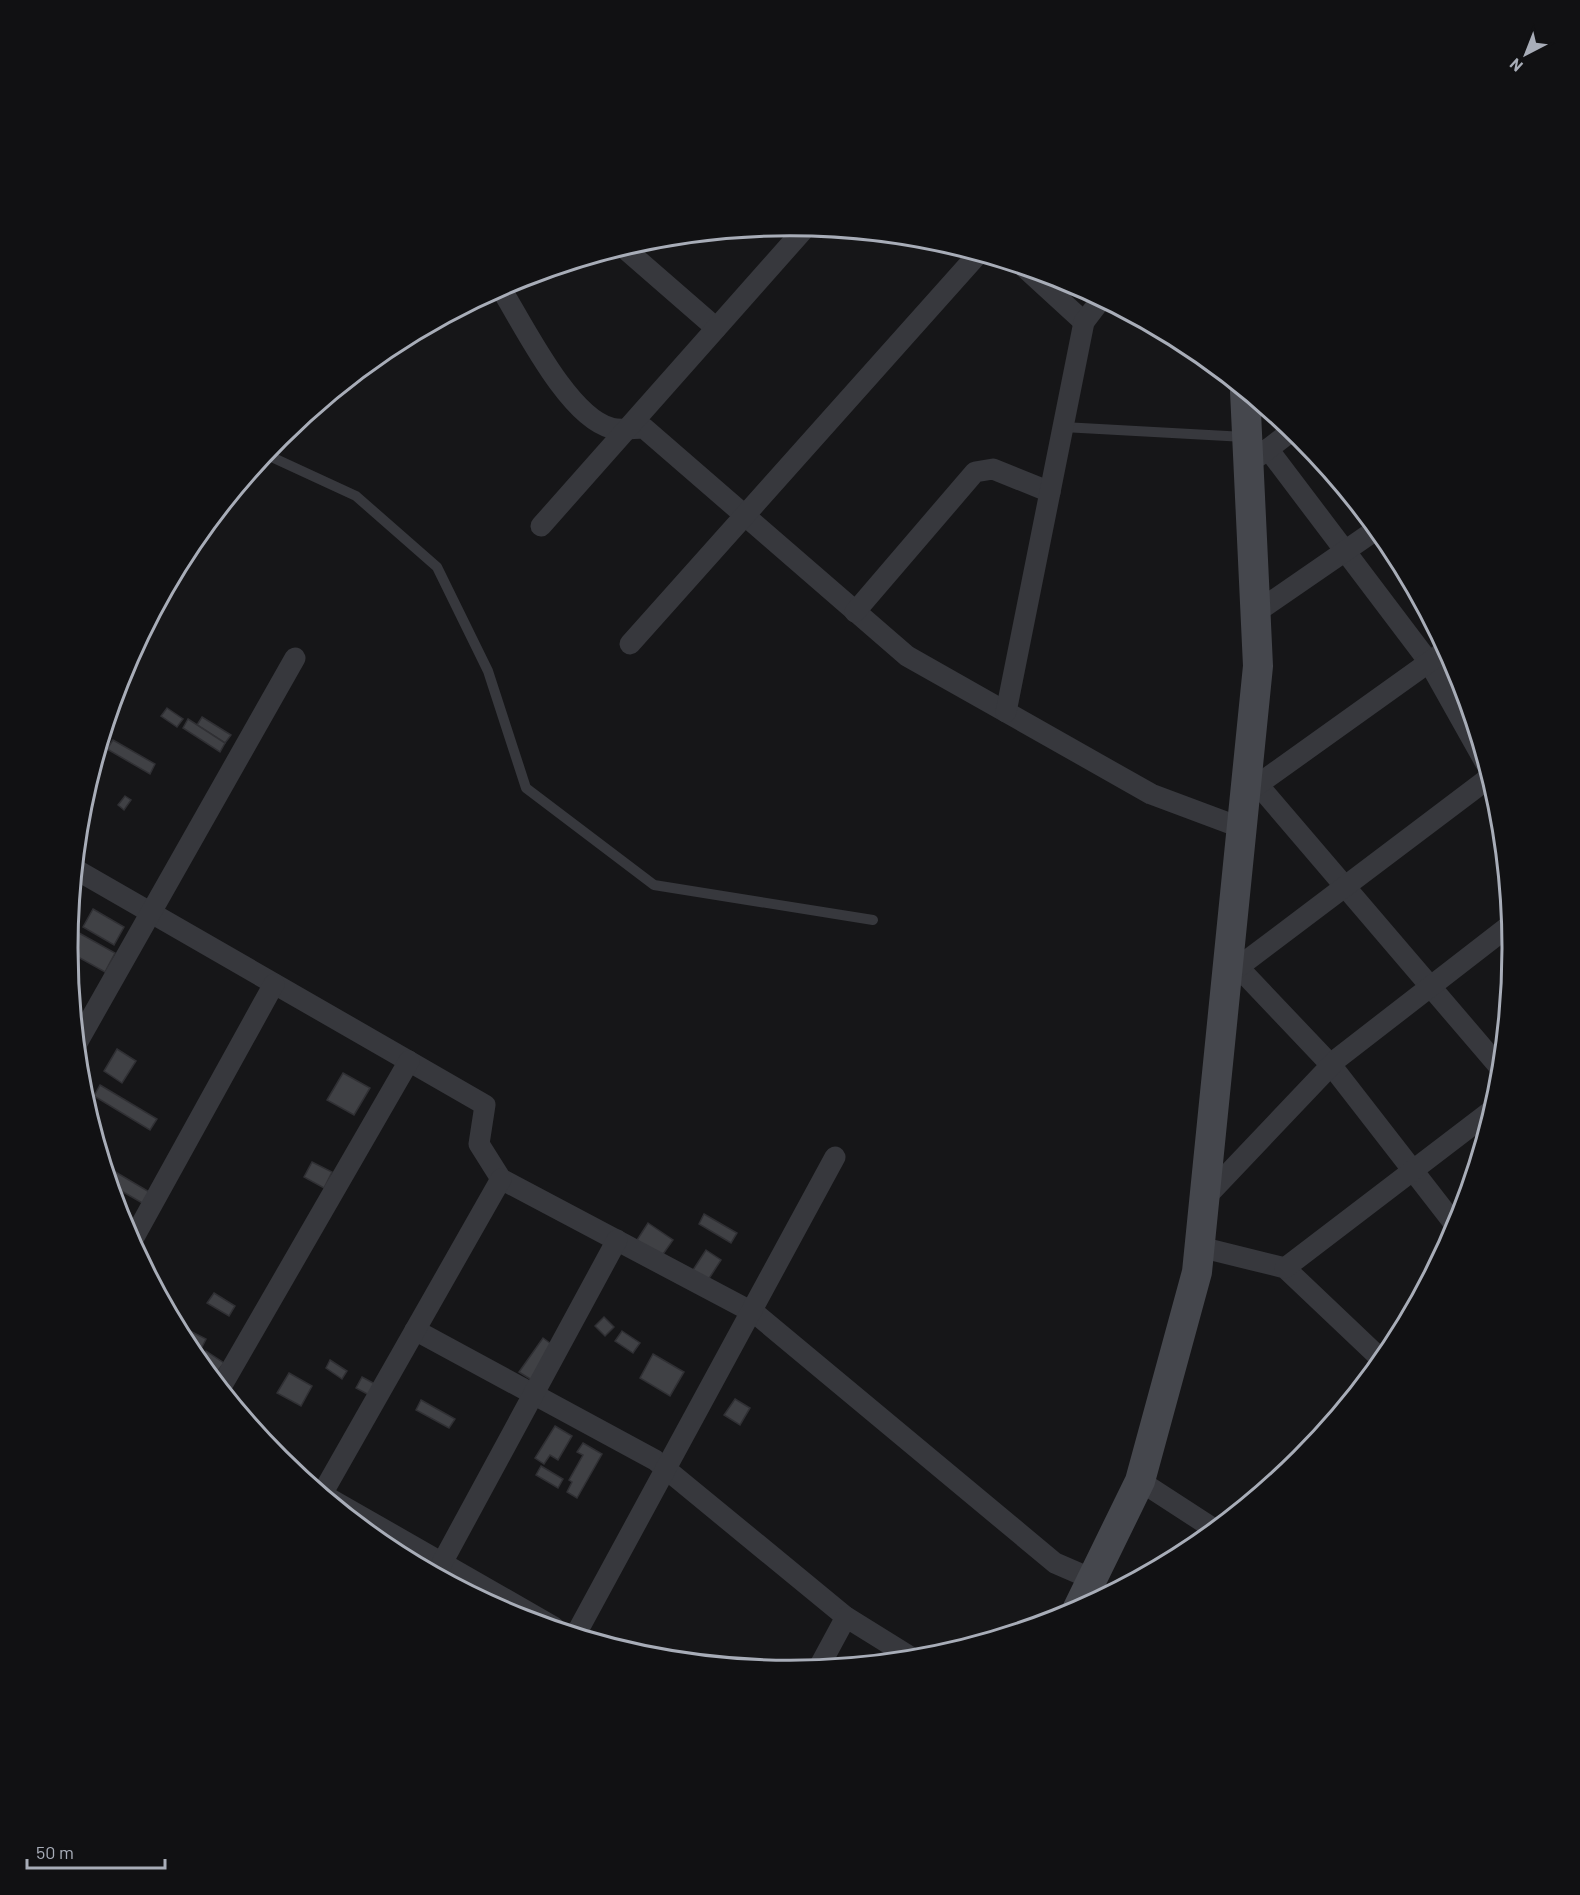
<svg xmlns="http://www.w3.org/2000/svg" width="1580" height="1895" viewBox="0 0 1580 1895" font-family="Barlow,sans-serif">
<rect width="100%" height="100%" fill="#161618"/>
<g fill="#404145" stroke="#303034" stroke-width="1.5">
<polygon points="167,708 183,719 177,727 161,716"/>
<polygon points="202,717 231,735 225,743 197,725"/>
<polygon points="188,719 225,743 220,752 183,728"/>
<polygon points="113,740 155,764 150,774 107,749"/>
<polygon points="125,796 131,800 124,810 118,805"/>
<polygon points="93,909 124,927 114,945 83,927"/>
<polygon points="79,933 115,953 105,972 69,952"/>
<polygon points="117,1049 136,1061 122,1083 104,1071"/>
<polygon points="343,1073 370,1088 354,1115 327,1100"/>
<polygon points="100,1085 157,1119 150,1130 94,1096"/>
<polygon points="312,1162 332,1172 324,1188 304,1177"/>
<polygon points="107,1167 151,1193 144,1204 111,1185"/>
<polygon points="704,1214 737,1233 731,1243 699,1224"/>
<polygon points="648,1223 673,1240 661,1257 637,1240"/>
<polygon points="706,1250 721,1260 708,1280 693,1270"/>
<polygon points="214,1293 235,1306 229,1316 207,1303"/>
<polygon points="604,1317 614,1327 605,1336 595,1326"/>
<polygon points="190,1331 206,1339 201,1349 185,1341"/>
<polygon points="622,1331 640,1343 633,1353 615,1341"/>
<polygon points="543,1338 558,1349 535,1382 519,1372"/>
<polygon points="206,1351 224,1363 217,1372 200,1361"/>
<polygon points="653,1354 684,1372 670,1396 640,1378"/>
<polygon points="330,1360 347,1371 342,1379 326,1368"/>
<polygon points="289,1373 312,1386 301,1406 277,1393"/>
<polygon points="362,1377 377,1385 371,1396 356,1388"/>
<polygon points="735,1399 750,1408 740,1425 724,1415"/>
<polygon points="421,1400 455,1419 449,1428 416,1410"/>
<polygon points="555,1426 572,1436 558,1460 550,1455 544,1464 535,1458"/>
<polygon points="583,1443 602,1454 577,1498 567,1492 572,1482 569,1480 583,1455 577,1452"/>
<polygon points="541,1466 563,1479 558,1488 536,1475"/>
</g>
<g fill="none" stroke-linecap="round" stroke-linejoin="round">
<g stroke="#37383d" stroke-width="10">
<polyline points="1063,427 1245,437"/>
<polyline points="265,454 356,496 437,567 488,671 526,788 654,885 873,920"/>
</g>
<g stroke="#37383d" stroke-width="21">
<polyline points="623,247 716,328"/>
<polyline points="1024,267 1084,322"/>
<path d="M500,287C523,324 568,417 611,428C621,431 634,428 644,428L907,656L1151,794L1242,828"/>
<polyline points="1268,449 1429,662 1485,762"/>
<polyline points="1259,456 1293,430"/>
<polyline points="541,526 806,227"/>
<polyline points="855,612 975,472 993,469 1050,492"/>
<polyline points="1255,613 1377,529"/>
<polyline points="630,644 979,253"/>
<polyline points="1006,712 1084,322 1100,301 1104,300"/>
<polyline points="1259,786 1501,1069"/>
<polyline points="1246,793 1446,650"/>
<polyline points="75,869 485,1105 479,1144 501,1179 756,1314 1055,1563 1092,1579"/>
<polyline points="1238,967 1331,1065 1456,1226"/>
<polyline points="1229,974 1490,777"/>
<polyline points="77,1043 295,658"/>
<polyline points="1205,1198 1337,1059 1510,925"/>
<polyline points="132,1241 274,984"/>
<polyline points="1200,1247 1285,1268 1382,1360"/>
<polyline points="1285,1268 1492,1110"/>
<polyline points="415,1330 655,1460 846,1617"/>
<polyline points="221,1387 409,1061"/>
<polyline points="1140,1481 1214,1529"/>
<polyline points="322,1494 501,1179"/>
<polyline points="327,1497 554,1627"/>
<polyline points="436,1574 617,1240"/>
<polyline points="576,1634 835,1157"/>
<polyline points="819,1667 846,1617 912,1658"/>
</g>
<polyline stroke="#45474d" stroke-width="30" points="1077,1610 1140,1481 1197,1272 1258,666 1245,391"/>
</g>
<path d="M0 0H1580V1895H0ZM78 948a712 712 0 1 1 1424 0a712 712 0 1 1-1424 0Z" fill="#111113" fill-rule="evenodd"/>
<path fill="none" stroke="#a8adb8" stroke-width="3" d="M78 948a712 712 0 1 1 1424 0a712 712 0 1 1-1424 0Z"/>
<g transform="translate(1526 54) rotate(222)" stroke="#111113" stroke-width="4.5" paint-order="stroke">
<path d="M0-4.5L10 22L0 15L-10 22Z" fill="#a8adb8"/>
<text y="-9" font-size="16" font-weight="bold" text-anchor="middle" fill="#a8adb8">N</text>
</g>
<path d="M27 1859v9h138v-9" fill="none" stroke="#a8adb8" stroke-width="3"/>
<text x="36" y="1859" font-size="18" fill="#a8adb8" stroke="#111113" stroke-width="4.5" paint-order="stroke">50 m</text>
</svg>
